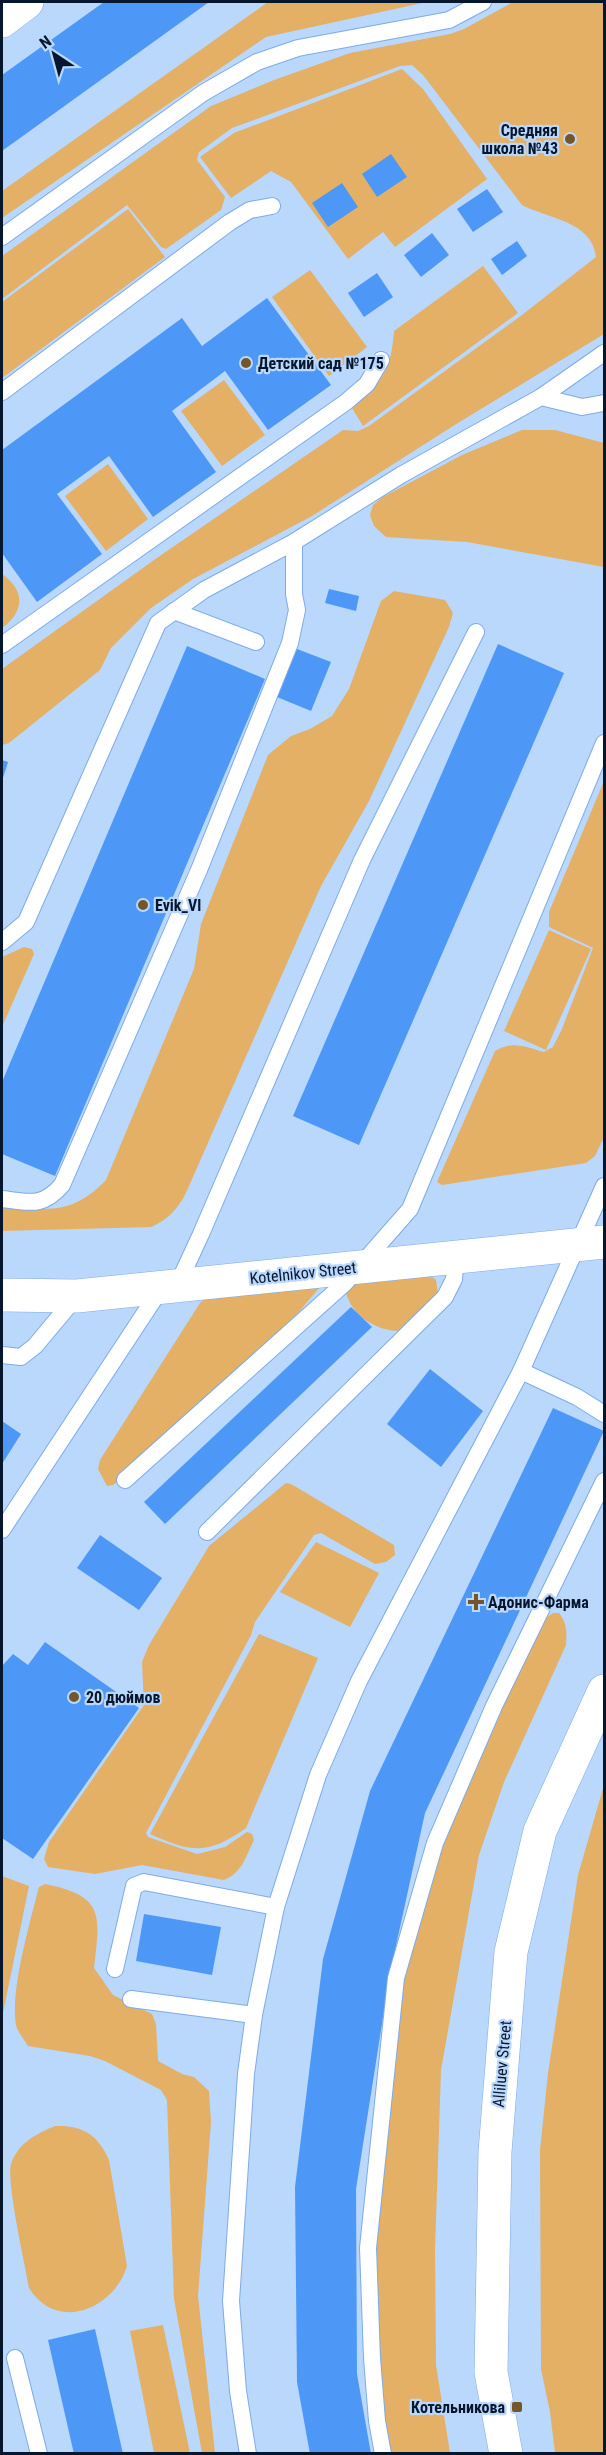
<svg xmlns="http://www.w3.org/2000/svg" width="606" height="2455" viewBox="0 0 606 2455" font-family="'Roboto Condensed',sans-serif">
<rect width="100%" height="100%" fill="#bad7fc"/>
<g fill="#e3b066">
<polygon points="268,2 427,2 266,37 2,218 2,191"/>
<path d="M513,2H604V334L453,426L312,516L193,579L151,608L111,648L100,670L9,743L2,745V669L154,560L343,430L358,431L369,426L522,315L596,257C592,221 549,219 522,205L423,75L412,65L400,66L232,128L199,152L197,160L225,197L221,210L166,249L161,247L127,205L2,299V256L211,106L274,80L350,53L450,34L464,29Z"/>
<polygon points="402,69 423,89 487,179 395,247 383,232 348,259 291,182 271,171 231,198 200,157 234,133"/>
<polygon points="128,209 165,257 2,378 2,302"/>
<path d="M483,266L518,313L363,426L352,408C382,382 391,371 394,331Z"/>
<polygon points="310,270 367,347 329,376 272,297"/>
<polygon points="224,380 265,435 222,466 181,411"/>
<polygon points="522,430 555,430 604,443 604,567 467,542 386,537 374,526 370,515 373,505 383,497 462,455"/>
<polygon points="108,464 148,519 106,551 65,496"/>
<path d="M2,574C26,591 24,612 2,628Z"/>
<path d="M394,591L445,600L453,613L449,627L369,801L321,886L185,1195C176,1211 167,1220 151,1227L2,1231V1208C49,1208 70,1217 106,1180L194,969L201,924L268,755L291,736L310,729L332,716L349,689L381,601Z"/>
<path d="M604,781V1137L595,1156L586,1163L442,1185L437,1182L495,1051C512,1040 526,1047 544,1052L553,1047L562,1029L593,948L549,927V912Z"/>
<polygon points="549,930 591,949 546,1050 504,1031"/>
<polygon points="24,947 32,949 34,954 2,1027 2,957"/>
<path d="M425,1271L436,1280L438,1294L435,1298L399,1331C376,1331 351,1315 346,1292L352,1284Z"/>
<polygon points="320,1283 319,1288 298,1313 123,1478 113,1485 107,1486 98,1469 100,1460 200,1303 207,1297"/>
<path d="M286,1483L291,1484L394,1545L395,1555L386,1562L375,1564L321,1533L314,1535L255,1622L251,1635L146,1833L148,1837L197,1854L225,1847L247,1832L252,1834L254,1840C246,1856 242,1873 224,1880L142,1865L95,1874L48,1867L44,1859L49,1842L144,1705L142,1662L149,1645L209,1546Z"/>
<polygon points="316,1542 379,1573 350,1627 280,1592"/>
<path d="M553,1613H559C567,1623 567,1632 566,1645L504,1782L479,1855L441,2070L435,2250L436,2365L450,2453L388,2454L381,2423L372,2250L401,1989L438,1846L544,1619Z"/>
<path d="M259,1634L318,1658L246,1828C208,1855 192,1853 150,1834Z"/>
<polygon points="604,1785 604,2453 555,2453 550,2412 541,2369 540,2150 548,2073 578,1875"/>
<polygon points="2,1876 29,1886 2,2018"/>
<path d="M45,1884C105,1896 100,1915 94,1968L113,1995L152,2014L156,2024L158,2061L182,2074L194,2077L209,2091L211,2122L198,2296L215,2453H202L174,2299L167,2100L161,2090L105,2061L90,2056L28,2046C24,2039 18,2033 16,2025C10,1991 30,1922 39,1887Z"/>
<path d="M55,2126C83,2125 98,2135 109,2160L127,2266C114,2309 57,2333 29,2288C25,2265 6,2181 11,2164C18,2143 36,2134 55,2126Z"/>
<polygon points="163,2325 190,2453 154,2453 130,2331"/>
</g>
<g fill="#4d98f7">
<polygon points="104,2 209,2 2,151 2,75"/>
<polygon points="391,154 407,177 377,197 362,174"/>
<polygon points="342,183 358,207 328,227 312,203"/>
<polygon points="487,189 503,212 473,232 457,209"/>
<polygon points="432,233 449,255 421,277 404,255"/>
<polygon points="517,241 527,256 502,275 491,259"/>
<polygon points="377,273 393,297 364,317 348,293"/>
<polygon points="267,298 331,385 268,430 225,371 172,411 216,472 153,517 109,456 57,494 102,554 37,602 2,553 2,450 182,318 202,346"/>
<polygon points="329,589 359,596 356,611 325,603"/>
<polygon points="498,644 564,673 359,1145 293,1116"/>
<polygon points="187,646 265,679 55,1176 2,1154 2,1082"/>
<polygon points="297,649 331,662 311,711 277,697"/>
<polygon points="2,760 8,762 2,781"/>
<polygon points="351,1307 372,1327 165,1524 144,1502"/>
<polygon points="430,1369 483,1411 441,1467 387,1424"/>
<polygon points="553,1408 604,1431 425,1813 390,1973 356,2189 357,2374 371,2454 310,2454 297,2382 295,2187 323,1959 370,1791"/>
<polygon points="2,1421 21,1434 2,1464"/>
<polygon points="100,1535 162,1578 139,1610 77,1568"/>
<polygon points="45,1642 139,1708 33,1859 2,1838 2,1666 13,1654 28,1665"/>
<polygon points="144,1914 221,1927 212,1975 136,1961"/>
<polygon points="95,2329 123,2454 74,2454 48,2340"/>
</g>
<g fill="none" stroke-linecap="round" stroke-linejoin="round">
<defs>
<g id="service">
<polyline points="2,237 203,93 257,62 298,48 449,20 483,2"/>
<polyline points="2,392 230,222 250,210 272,206"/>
<polyline points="541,397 582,407 604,403"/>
<polyline points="174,611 256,642"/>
<polyline points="2,645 346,402 367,384 381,360"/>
<polyline points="2,942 26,922 158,623 204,590 294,542 401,475 541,397 604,353"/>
<path d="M2,1199C29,1202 42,1208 62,1185L199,870L290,643L297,610L294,594V542"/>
<polyline points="177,1286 201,1234 362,860 476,632"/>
<polyline points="2,1355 21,1357 35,1346 76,1297"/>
<polyline points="521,1371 577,1397 604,1414"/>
<polyline points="125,1480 345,1283 410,1209 604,743"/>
<polyline points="2,1530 162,1287"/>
<polyline points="207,1532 445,1297 454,1279 456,1257"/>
<polyline points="115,1969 134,1886 144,1882 276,1907"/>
<polyline points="131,1999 254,2015"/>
<polyline points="15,2358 39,2454"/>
<polyline points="248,2454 238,2391 231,2301 246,2074 254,2015 276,1907 318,1775 359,1681 521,1371 604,1186"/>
<polyline points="383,2454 377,2421 372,2358 368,2248 396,1978 435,1843 494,1706 604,1481"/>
</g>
<g id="minor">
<polyline points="2,21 27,2"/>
<polyline points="2,1295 77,1296 604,1242"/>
</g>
<polyline id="primary" points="506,2454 491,2372 495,2152 511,1952 540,1831 604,1691"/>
</defs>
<use href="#service" stroke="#7eabe7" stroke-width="18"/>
<use href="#minor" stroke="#7eabe7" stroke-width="34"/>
<use href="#primary" stroke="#7eabe7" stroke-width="34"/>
<use href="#service" stroke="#fff" stroke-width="16"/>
<use href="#minor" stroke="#fff" stroke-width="33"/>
<use href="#primary" stroke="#fff" stroke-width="33"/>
</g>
<g fill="#73562a" stroke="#bad7fc" stroke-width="2">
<circle cx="570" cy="139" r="6"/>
<circle cx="246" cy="363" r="6"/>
<circle cx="143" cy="905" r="6"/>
<path d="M473 1593h6v6h6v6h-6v6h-6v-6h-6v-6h6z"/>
<circle cx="74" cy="1697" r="6"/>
<rect x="511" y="2401" width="12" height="12" rx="3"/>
</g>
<g text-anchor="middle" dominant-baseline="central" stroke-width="4.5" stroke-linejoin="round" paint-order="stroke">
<g font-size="16" font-weight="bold" fill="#06172d" stroke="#bad7fc" text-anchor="start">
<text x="558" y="130" text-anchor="end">Средняя<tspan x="558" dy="18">школа №43</tspan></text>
<text x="258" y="363">Детский сад №175</text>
<text x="155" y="905">Evik_Vl</text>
<text x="488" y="1602">Адонис-Фарма</text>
<text x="86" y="1697">20 дюймов</text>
<text x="505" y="2407" text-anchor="end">Котельникова</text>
</g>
<g font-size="16" fill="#06172d" stroke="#bad7fc">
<text transform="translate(303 1273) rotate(-6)">Kotelnikov Street</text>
<text transform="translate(502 2064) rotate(-85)">Alliluev Street</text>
</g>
</g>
<rect width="606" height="2455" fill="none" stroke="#06172d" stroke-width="6"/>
<g transform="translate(54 54) rotate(324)" stroke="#bad7fc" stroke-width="4.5" paint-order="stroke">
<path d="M0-4.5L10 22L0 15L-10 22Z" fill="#06172d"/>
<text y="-9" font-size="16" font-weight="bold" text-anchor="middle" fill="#06172d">N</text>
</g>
</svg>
